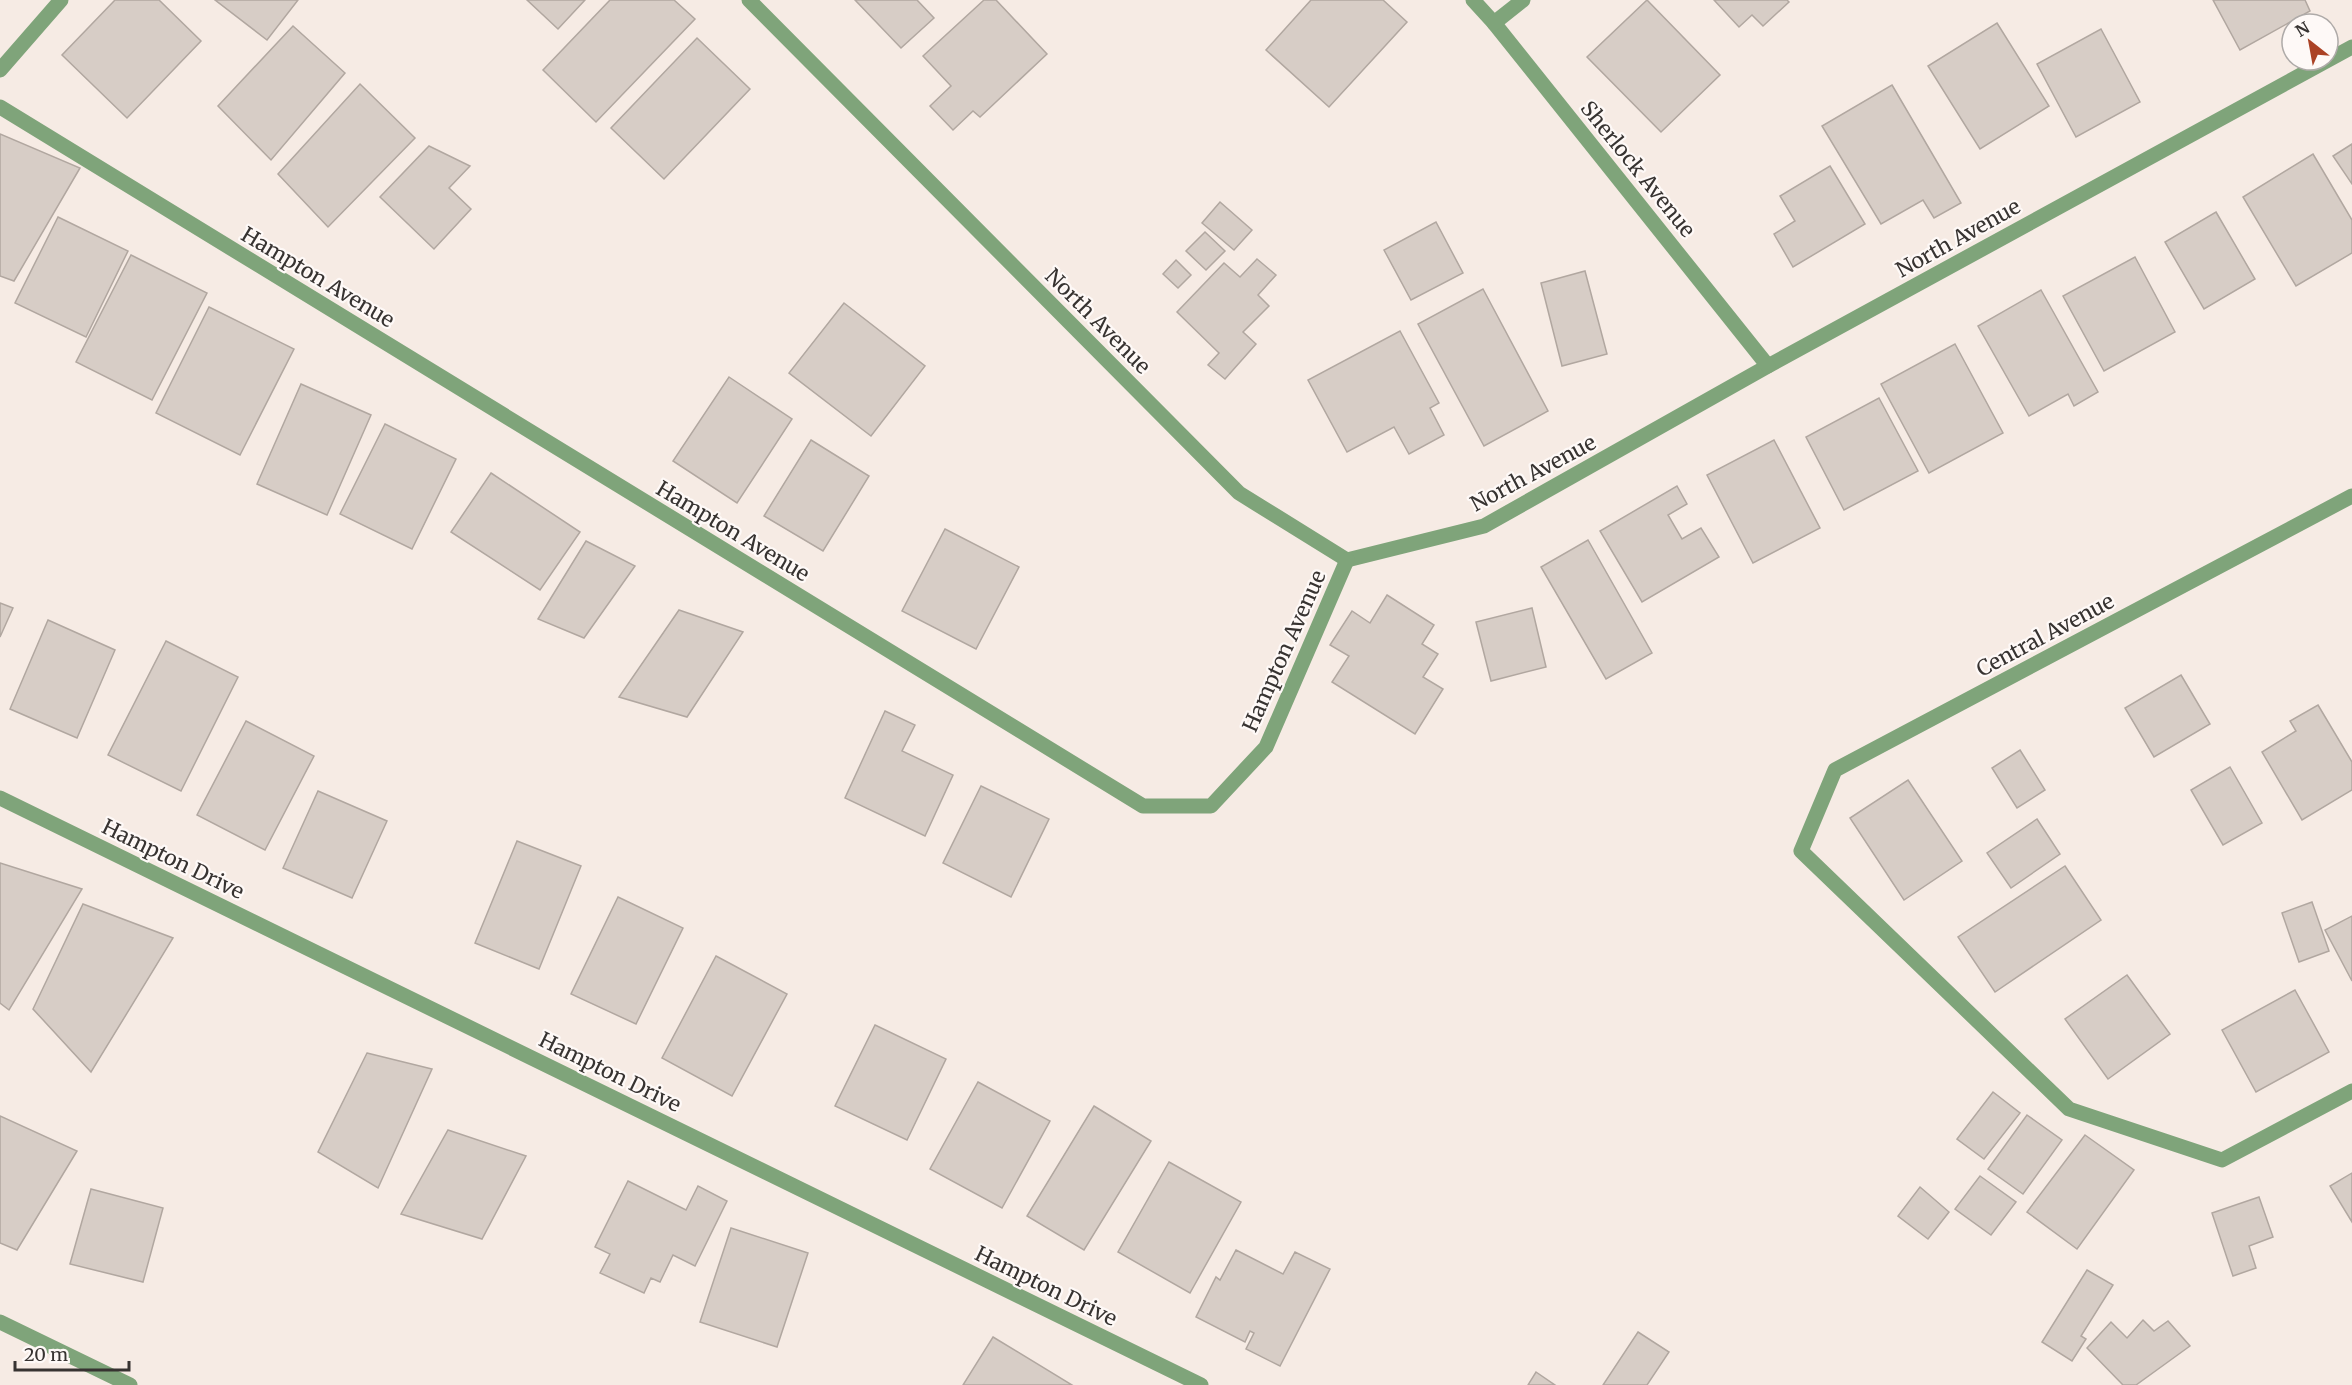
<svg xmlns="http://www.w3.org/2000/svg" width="2352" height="1385" viewBox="0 0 2352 1385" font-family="Merriweather,serif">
<rect width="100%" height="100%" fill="#f6ebe4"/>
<g fill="#d7cdc6" stroke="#b1a7a0" stroke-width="1.5">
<polygon points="115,0 159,0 201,41 127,118 62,55"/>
<polygon points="215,0 298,0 267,40"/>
<polygon points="527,0 585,0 558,29"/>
<polygon points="610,0 674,0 695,19 596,122 543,70"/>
<polygon points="855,0 917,0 934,18 901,48"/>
<polygon points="984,0 996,0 1047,54 980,117 973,111 953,130 930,106 951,86 923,56"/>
<polygon points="1311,0 1383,0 1407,22 1329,107 1266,50"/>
<polygon points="1647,0 1720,75 1661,132 1587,57"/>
<polygon points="1714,0 1787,0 1789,2 1763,26 1752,15 1739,27"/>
<polygon points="2213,0 2305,0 2310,11 2240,50"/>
<polygon points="1997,23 2049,106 1980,149 1928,66"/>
<polygon points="293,26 345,73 271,160 218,106"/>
<polygon points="2101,29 2140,102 2076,137 2037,64"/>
<polygon points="697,38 750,89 664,179 611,128"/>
<polygon points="360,84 415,138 328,227 278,174"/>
<polygon points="1892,85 1961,203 1934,218 1923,200 1881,224 1822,126"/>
<polygon points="0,134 80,168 14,281 0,276"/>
<polygon points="2352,144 2352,184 2333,156"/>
<polygon points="429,146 470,166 449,188 471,209 434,249 380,197"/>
<polygon points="2313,154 2352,220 2352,253 2296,286 2243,197"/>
<polygon points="1830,166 1865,224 1793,267 1774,234 1795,221 1780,196"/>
<polygon points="1220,202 1252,230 1234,250 1202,223"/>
<polygon points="2216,212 2255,279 2204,309 2165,242"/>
<polygon points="58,217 128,251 86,337 15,303"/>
<polygon points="1436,222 1463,273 1411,300 1384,250"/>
<polygon points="1205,232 1225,251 1206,270 1186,251"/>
<polygon points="131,255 207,293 152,400 76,362"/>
<polygon points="2135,257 2175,332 2104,371 2063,296"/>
<polygon points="1257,259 1276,275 1258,295 1269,306 1243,332 1256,344 1225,379 1208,365 1219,353 1177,312 1224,263 1240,277"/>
<polygon points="1176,260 1191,275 1178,288 1163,274"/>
<polygon points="1585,271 1607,354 1562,366 1541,283"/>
<polygon points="1483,289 1548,411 1484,446 1418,324"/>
<polygon points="2041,290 2098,392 2074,406 2068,394 2029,416 1978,326"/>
<polygon points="844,303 925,366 871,436 789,373"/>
<polygon points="209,307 294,349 240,455 156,413"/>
<polygon points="1400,331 1439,403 1430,408 1444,435 1409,454 1394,427 1347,452 1308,380"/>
<polygon points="1955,344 2003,433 1929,473 1881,384"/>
<polygon points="729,377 792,419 737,503 673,461"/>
<polygon points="301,384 371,415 327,515 257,484"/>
<polygon points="1879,398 1918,471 1844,510 1806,437"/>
<polygon points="385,424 456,459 412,549 340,514"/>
<polygon points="811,440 869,476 823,551 764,516"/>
<polygon points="1774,440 1820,528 1753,563 1707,475"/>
<polygon points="491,473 580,532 540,590 451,532"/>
<polygon points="1677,486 1687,504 1668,515 1682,539 1701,528 1719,557 1642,602 1600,531"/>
<polygon points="945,529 1019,567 976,649 902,611"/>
<polygon points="1588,540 1652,653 1606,679 1541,567"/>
<polygon points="586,541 635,566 584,638 538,619"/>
<polygon points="1387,595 1434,625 1422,644 1438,654 1423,677 1443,689 1415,734 1332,682 1349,656 1330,645 1352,611 1370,623"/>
<polygon points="0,603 13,608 0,637"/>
<polygon points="1532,608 1546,667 1491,681 1476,622"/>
<polygon points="679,610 743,632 687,717 619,697"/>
<polygon points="48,620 115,650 77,738 10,709"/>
<polygon points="166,641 238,677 181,791 108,755"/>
<polygon points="2181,675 2210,724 2154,757 2125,708"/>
<polygon points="2318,705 2352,762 2352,790 2302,820 2262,752 2296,731 2290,721"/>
<polygon points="885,711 915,725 902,751 953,775 925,836 845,798"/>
<polygon points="246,721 314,756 265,850 197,815"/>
<polygon points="2020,750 2045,790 2017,808 1992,768"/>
<polygon points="2230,767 2262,823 2223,845 2191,790"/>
<polygon points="1908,780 1962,861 1904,900 1850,818"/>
<polygon points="981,786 1049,819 1011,897 943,863"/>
<polygon points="318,791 387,821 352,898 283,868"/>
<polygon points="2037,819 2060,854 2011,888 1987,853"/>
<polygon points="517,841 581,866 539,969 475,943"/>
<polygon points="0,863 82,889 9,1010 0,1003"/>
<polygon points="2065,866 2101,920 1995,992 1958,937"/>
<polygon points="618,897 683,928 636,1024 571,994"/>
<polygon points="2312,902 2329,951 2299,962 2282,913"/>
<polygon points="83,904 173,938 91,1072 33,1009"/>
<polygon points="2352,916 2352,981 2325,930"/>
<polygon points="716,956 787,994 732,1096 662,1058"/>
<polygon points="2127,975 2170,1034 2108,1079 2065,1019"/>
<polygon points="2295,990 2329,1052 2256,1092 2222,1030"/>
<polygon points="875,1025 946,1059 907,1140 835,1106"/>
<polygon points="367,1053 432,1069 378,1188 318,1152"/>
<polygon points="978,1082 1050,1121 1002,1208 930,1169"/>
<polygon points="1993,1092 2020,1113 1984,1159 1957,1139"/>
<polygon points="1094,1106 1151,1141 1084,1250 1027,1216"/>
<polygon points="2027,1115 2062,1140 2023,1194 1988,1169"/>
<polygon points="0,1116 77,1151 17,1250 0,1243"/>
<polygon points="448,1130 526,1156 482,1239 401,1214"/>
<polygon points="2085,1135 2134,1170 2077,1249 2027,1212"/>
<polygon points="1169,1162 1241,1202 1190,1293 1118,1252"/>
<polygon points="2352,1173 2352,1222 2330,1186"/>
<polygon points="1980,1176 2016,1202 1991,1235 1955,1209"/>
<polygon points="628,1181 686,1210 698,1186 727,1201 695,1266 673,1255 660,1282 651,1278 644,1293 600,1273 610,1254 595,1247"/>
<polygon points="1920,1187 1949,1212 1928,1239 1898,1216"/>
<polygon points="91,1189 163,1208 143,1282 70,1264"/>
<polygon points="2259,1197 2273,1237 2249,1246 2256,1268 2233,1276 2212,1213"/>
<polygon points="731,1228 808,1253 777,1347 700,1322"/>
<polygon points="1236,1250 1283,1274 1295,1252 1330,1269 1280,1366 1246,1349 1254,1333 1250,1331 1245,1342 1196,1317 1216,1277 1220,1280"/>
<polygon points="2087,1270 2113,1285 2081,1336 2086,1339 2072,1361 2042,1342"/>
<polygon points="2143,1320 2154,1331 2168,1321 2190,1346 2136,1385 2123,1385 2087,1348 2111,1322 2127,1338"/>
<polygon points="1638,1332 1669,1352 1647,1385 1603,1385"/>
<polygon points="993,1337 1072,1385 963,1385"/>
<polygon points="1536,1372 1555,1385 1528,1385"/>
</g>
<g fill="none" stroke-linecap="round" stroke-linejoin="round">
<g stroke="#7fa47a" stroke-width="15">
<polyline points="749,0 1239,493 1347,560 1484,526 1768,366 2352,47"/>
<polyline points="1473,0 1494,23 1768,366"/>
<polyline points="1494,23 1523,0"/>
<polyline points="0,70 61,0"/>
<polyline points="0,107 1143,806 1211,806 1266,747 1347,560"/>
<polyline points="2352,496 1835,770 1801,851 2069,1109 2222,1160 2352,1091"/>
<polyline points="0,798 1201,1385"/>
<polyline points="0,1322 130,1385"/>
</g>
</g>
<g text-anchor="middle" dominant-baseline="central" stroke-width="4.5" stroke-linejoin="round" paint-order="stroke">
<g font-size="21" fill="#373331" stroke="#fef9f7">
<text transform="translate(1638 169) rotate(51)">Sherlock Avenue</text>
<text transform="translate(1958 238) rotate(-29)">North Avenue</text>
<text transform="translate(318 277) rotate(31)">Hampton Avenue</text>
<text transform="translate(1098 321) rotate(45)">North Avenue</text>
<text transform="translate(1533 473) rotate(-28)">North Avenue</text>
<text transform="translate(733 531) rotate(31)">Hampton Avenue</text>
<text transform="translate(2045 635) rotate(-28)">Central Avenue</text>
<text transform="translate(1284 651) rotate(-66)">Hampton Avenue</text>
<text transform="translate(173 859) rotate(26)">Hampton Drive</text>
<text transform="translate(610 1072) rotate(26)">Hampton Drive</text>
<text transform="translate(1046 1286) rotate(26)">Hampton Drive</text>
</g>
</g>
<g transform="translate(2310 42) rotate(329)"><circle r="28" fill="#fef9f7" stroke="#aeaaa8" stroke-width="1.5"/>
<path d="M0-4.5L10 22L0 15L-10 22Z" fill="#ab4225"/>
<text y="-9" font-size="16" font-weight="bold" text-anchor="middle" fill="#373331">N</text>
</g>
<path d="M15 1361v9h114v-9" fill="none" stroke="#373331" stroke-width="3"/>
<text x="24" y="1361" font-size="18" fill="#373331" stroke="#fef9f7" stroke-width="4.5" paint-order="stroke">20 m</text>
</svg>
